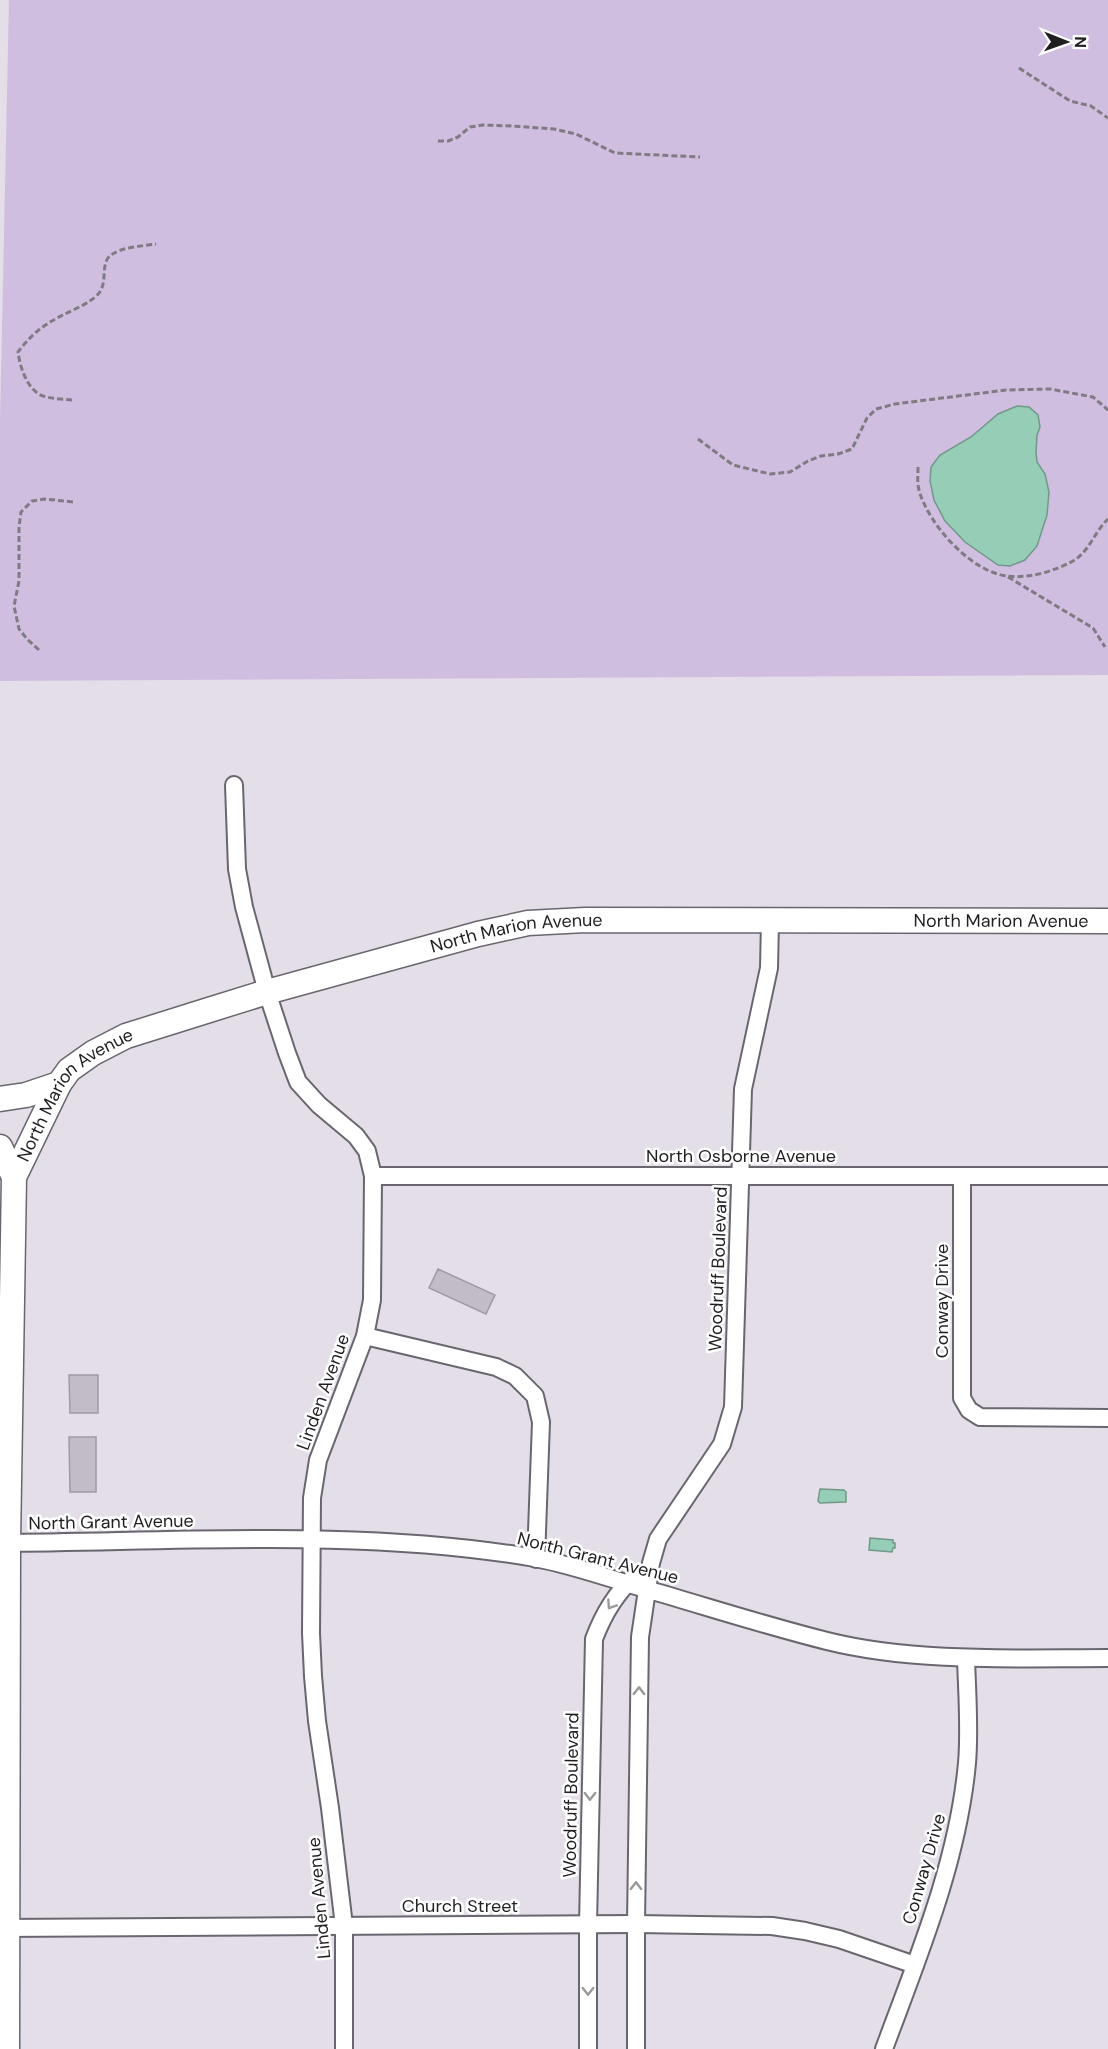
<svg xmlns="http://www.w3.org/2000/svg" width="1108" height="2049" viewBox="0 0 1108 2049" font-family="'DM Sans',sans-serif">
<rect width="100%" height="100%" fill="#e3dee8"/>
<polygon fill="#d0bee1" points="9,0 1108,0 1108,675 0,681 0,422"/>
<g fill="#95cdb7" stroke="#72988a" stroke-width="1.5">
<polygon points="1017,406 1029,407 1038,415 1040,427 1037,435 1036,452 1037,462 1045,474 1049,492 1047,515 1037,546 1025,560 1010,566 998,565 965,542 945,521 934,500 930,481 931,467 940,455 971,437 998,414"/>
<polygon points="820,1489 844,1490 846,1492 846,1502 820,1503 818,1501"/>
<polygon points="870,1538 893,1540 893,1543 895,1543 895,1548 893,1548 892,1552 869,1550"/>
</g>
<g fill="#c1bcc6" stroke="#9f9aa4" stroke-width="1.5">
<polygon points="438,1269 495,1295 486,1314 429,1288"/>
<polygon points="69,1375 98,1375 98,1413 70,1413"/>
<polygon points="69,1437 96,1437 96,1492 70,1492"/>
</g>
<g fill="none" stroke-linecap="round" stroke-linejoin="round">
<defs>
<g id="street">
<polyline points="234,785 237,869 244,907 267,992 287,1053 298,1082 319,1105 356,1136 367,1151 373,1176 372,1300 365,1336 318,1460 312,1498 311,1633 313,1676 317,1721 330,1808 344,1926 344,2049"/>
<polyline points="373,1176 1108,1176"/>
<polyline points="962,1177 962,1398 969,1410 980,1417 1108,1418"/>
<polyline points="365,1336 496,1367 515,1376 535,1396 541,1422 536,1559"/>
<path d="M0,1543C175,1542 362,1528 535,1558C573,1565 611,1579 649,1590C708,1607 767,1626 827,1641C915,1663 1018,1658 1108,1658"/>
<polyline points="0,1928 636,1924 772,1926 805,1931 839,1939 915,1965"/>
<path d="M588,2049V1925L594,1639C603,1615 615,1594 634,1577"/>
<polyline points="636,2049 636,1924 640,1637 651,1563 658,1539 722,1444 733,1407 743,1089 769,968 770,921"/>
<path d="M884,2049C918,1957 958,1862 967,1763C970,1729 967,1693 966,1658"/>
</g>
<g id="secondary">
<polyline points="0,1099 26,1095 59,1084"/>
<polyline points="0,1147 14,1177"/>
<path id="s1" d="M7,2049L8,1543L14,1177L59,1084L69,1070L93,1053L126,1036L209,1010L267,992L478,934L528,923L585,920L1108,921"/>
</g>
</defs>
<use href="#street" stroke="#6a666f" stroke-width="20"/>
<use href="#secondary" stroke="#6a666f" stroke-width="27"/>
<g stroke="#7f7b82" stroke-width="3" stroke-dasharray="6 3" stroke-linecap="butt">
<polyline points="1019,68 1070,101 1091,106 1108,118"/>
<polyline points="438,141 448,141 458,137 470,127 483,125 512,126 554,129 576,134 615,153 700,157"/>
<path d="M72,400C63,399 52,399 43,396C27,390 20,367 18,352C27,340 39,328 52,321C64,313 91,304 99,293C108,282 100,263 111,255C122,247 142,246 156,244"/>
<polyline points="698,439 733,465 770,474 790,472 808,461 821,456 838,454 852,449 867,418 876,409 895,404 1006,390 1050,389 1093,397 1108,410"/>
<path d="M918,467C918,475 917,483 919,490C928,524 971,572 1007,576C1028,579 1055,571 1073,561C1089,552 1095,531 1108,519"/>
<polyline points="1008,577 1093,628 1105,647"/>
<polyline points="39,650 27,639 19,629 14,606 19,581 19,527 21,512 32,501 44,499 74,502"/>
</g>
<use href="#street" stroke="#fff" stroke-width="16"/>
<use href="#secondary" stroke="#fff" stroke-width="24"/>
</g>
<defs><path id="oneway-chevron" d="M-2-3.5L2.5 0L-2 3.5" fill="none" stroke-width="1.6" stroke-linecap="round" stroke-linejoin="round" transform="scale(1.5)"/></defs>
<g stroke="#9b9a9b">
<use href="#oneway-chevron" transform="translate(611 1605) rotate(124)"/>
<use href="#oneway-chevron" transform="translate(639 1691) rotate(-89)"/>
<use href="#oneway-chevron" transform="translate(590 1796) rotate(91)"/>
<use href="#oneway-chevron" transform="translate(636 1886) rotate(-89)"/>
<use href="#oneway-chevron" transform="translate(588 1991) rotate(90)"/>
</g>
<g text-anchor="middle" dominant-baseline="central" stroke-width="5" stroke-linejoin="round" paint-order="stroke">
<g font-size="18" fill="#201e21" stroke="#fff">
<text stroke="none"><textPath href="#s1" startOffset="1950">North Marion Avenue</textPath></text>
<text stroke="none"><textPath href="#s1" startOffset="1464">North Marion Avenue</textPath></text>
<text stroke="none"><textPath href="#s1" startOffset="978">North Marion Avenue</textPath></text>
<text x="741" y="1156">North Osborne Avenue</text>
<text transform="translate(718 1269) rotate(-88)">Woodruff Boulevard</text>
<text transform="translate(942 1301) rotate(-90)">Conway Drive</text>
<text transform="translate(323 1392) rotate(-70)">Linden Avenue</text>
<text transform="translate(111 1522) rotate(-1)">North Grant Avenue</text>
<text transform="translate(598 1558) rotate(14)">North Grant Avenue</text>
<text transform="translate(571 1795) rotate(-89)">Woodruff Boulevard</text>
<text transform="translate(924 1869) rotate(-74)">Conway Drive</text>
<text transform="translate(319 1898) rotate(-95)">Linden Avenue</text>
<text x="460" y="1906">Church Street</text>
</g>
</g>
<g transform="translate(1066 42) rotate(91)" stroke="#ffffff" stroke-width="4.5" paint-order="stroke">
<path d="M0-4.5L10 22L0 15L-10 22Z" fill="#201e21"/>
<text y="-9" font-size="16" font-weight="bold" text-anchor="middle" fill="#201e21">N</text>
</g>
</svg>
